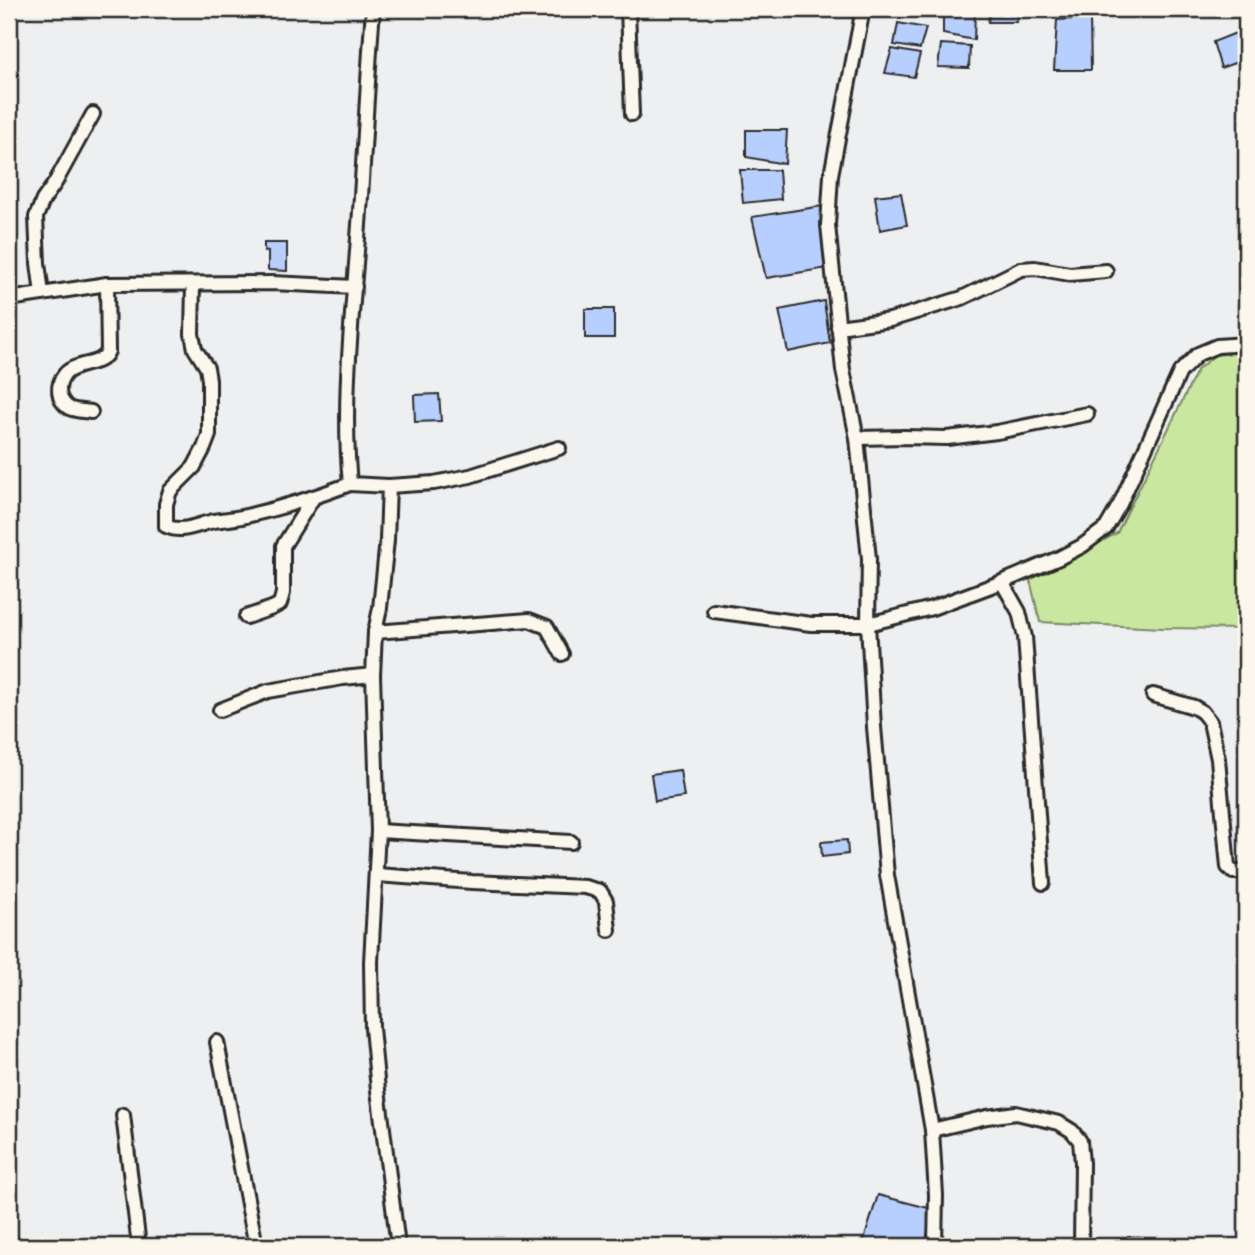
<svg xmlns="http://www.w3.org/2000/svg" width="1255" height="1255" viewBox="0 0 1255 1255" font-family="'Architects Daughter',sans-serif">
<rect width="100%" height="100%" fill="#edeff0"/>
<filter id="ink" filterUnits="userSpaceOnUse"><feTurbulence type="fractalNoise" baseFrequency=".0143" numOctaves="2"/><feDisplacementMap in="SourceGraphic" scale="14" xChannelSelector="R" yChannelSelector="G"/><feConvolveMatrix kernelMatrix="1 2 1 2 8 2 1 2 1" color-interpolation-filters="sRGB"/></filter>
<g filter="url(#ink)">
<polygon fill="#c9e79e" stroke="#7a8964" stroke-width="2" points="1246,352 1246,629 1163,628 1040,622 1030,580 1117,533 1198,369 1215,355"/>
<g fill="#b7cffe" stroke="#2b2b2b" stroke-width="2">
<polygon points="827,9 859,9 856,19"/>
<polygon points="943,9 963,9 975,11 974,40 943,34"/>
<polygon points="990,9 1019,9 1017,22 988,22"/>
<polygon points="1090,18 1091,70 1054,70 1057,20"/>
<polygon points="898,23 926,28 920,49 894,45"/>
<polygon points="1236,33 1240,61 1221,68 1213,42"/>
<polygon points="941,44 970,46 969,68 938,67"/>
<polygon points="892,49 920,54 914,77 885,73"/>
<polygon points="746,130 787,130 785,164 746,157"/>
<polygon points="740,170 779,170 781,199 743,203"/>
<polygon points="901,193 907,225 880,230 875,196"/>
<polygon points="823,206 828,268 766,278 752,217"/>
<polygon points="264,243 287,243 287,271 268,270 268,251 264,252"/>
<polygon points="824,301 830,343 788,352 779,310"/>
<rect x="585" y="309" width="29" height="29"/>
<polygon points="439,394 441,421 415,422 414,395"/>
<polygon points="680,770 684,797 655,801 651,774"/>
<polygon points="847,840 848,854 822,857 821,842"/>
<polygon points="878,1195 932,1209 925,1246 862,1246"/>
<polygon points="1128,1237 1144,1238 1145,1246 1129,1246"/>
</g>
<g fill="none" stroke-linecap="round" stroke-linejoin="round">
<defs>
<g id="minor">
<path d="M373,9C367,85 364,162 358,238C352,320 342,402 350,484L389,486L387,540L380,608L375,632L373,675L378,831L371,962L372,1028L378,1090L398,1246"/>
<polyline points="628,9 632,114"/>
<polyline points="863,9 831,175 828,225 843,370 857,438 869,559 868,624 874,727 887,875 932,1130 936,1195 935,1246"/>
<path d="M193,285L192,334L195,349L207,368L209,380V435L204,448L194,467L170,491L166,504V526C182,534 198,524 214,521C224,519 235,519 246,516C281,508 316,497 350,484"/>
<polyline points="42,294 38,263 36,217 43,200 55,183 93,114"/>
<polyline points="9,299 107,284 272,283 355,287"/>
<polyline points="838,327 890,320 962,298 1021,269 1035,268 1070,274 1106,271"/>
<path d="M91,412C85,411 75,411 69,408C57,400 56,385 65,374C77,361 102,367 108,351L107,284"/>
<polyline points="857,438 904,437 947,438 997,432 1087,414"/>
<polyline points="389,486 434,483 470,476 559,448"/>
<polyline points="1002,582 1019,612 1025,637 1043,883"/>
<polyline points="714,611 811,624 868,624 932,608 1002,582 1059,558 1082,546 1106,528 1120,504 1180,372 1198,354 1217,346 1246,344"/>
<polyline points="246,617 272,608 280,604 283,593 283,546 313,498"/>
<polyline points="375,632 529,620 547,627 562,654"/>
<polyline points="1153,695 1194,707 1202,712 1210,722 1218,759 1228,867 1233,872 1246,872"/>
<polyline points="220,710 268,691 343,678 373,675"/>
<polyline points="378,831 571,842"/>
<polyline points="377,875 472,882 585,887 600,891 606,901 609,930"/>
<polyline points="217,1042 256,1246"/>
<polyline points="123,1115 139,1246"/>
<polyline points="932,1130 987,1117 1016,1113 1059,1123 1072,1131 1080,1141 1082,1163 1081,1246"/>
</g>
</defs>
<use href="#minor" stroke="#2b2b2b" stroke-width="18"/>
<use href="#minor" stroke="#fbf7ec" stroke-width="12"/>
</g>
</g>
<rect width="1255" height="1255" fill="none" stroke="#fbf7ec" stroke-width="35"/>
<rect x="18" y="18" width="1220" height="1220" fill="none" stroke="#2b2b2b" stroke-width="2.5" filter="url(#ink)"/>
</svg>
